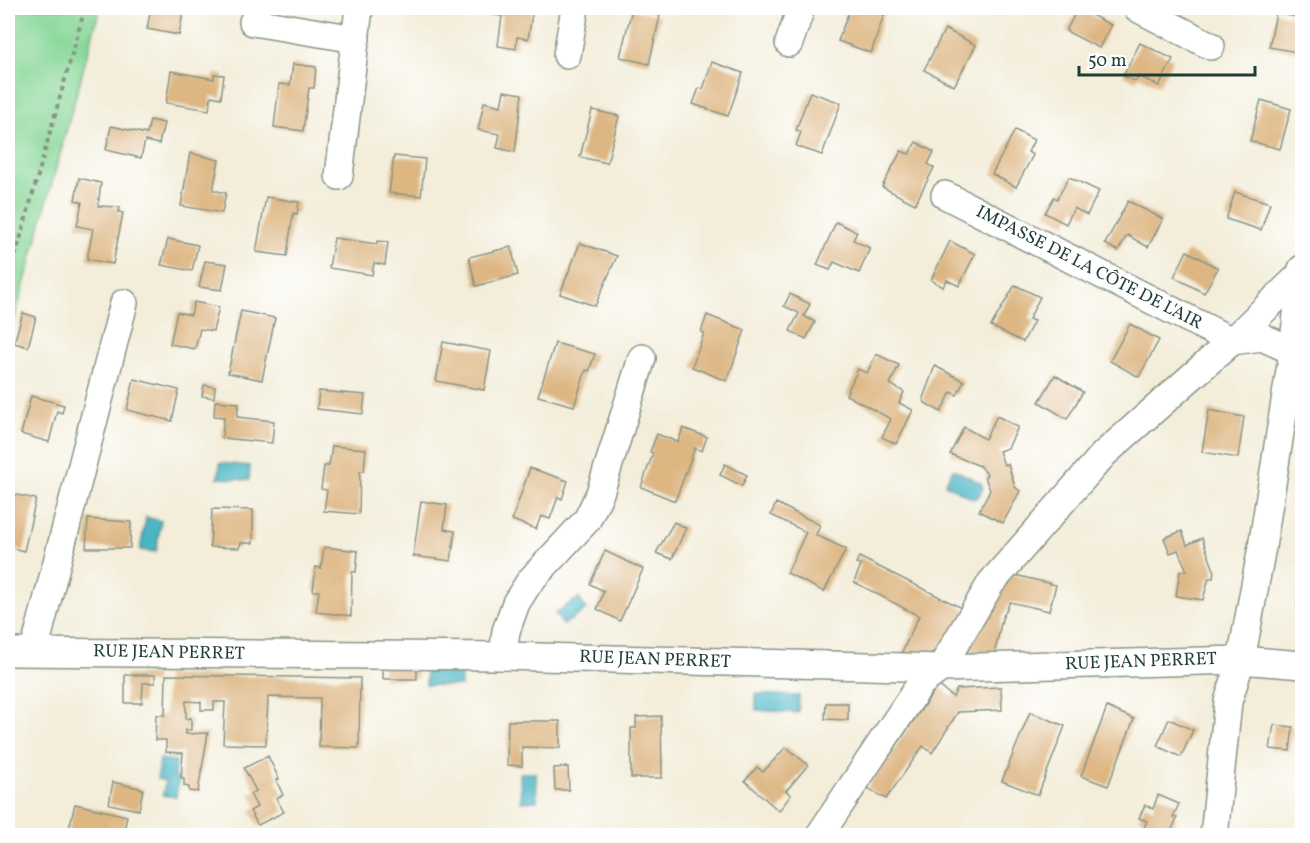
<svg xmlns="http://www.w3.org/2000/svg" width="1310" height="843" viewBox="0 0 1310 843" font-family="Vollkorn,serif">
<rect width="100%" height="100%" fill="#fff"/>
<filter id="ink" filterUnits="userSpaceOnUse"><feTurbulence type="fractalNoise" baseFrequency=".0167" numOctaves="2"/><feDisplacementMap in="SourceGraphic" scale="12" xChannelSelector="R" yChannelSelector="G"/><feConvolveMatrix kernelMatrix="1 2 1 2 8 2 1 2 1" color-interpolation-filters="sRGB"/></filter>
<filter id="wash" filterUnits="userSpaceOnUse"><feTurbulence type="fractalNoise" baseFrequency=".008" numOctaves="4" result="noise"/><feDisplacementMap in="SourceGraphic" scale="24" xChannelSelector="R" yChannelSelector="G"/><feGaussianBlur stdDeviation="1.35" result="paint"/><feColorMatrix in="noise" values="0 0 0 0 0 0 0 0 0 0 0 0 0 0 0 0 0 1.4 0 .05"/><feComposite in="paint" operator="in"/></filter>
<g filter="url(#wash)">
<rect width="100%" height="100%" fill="#f3edd9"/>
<polygon fill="#85d696" stroke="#528a65" stroke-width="1.5" points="8,8 100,8 8,343"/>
<g fill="#4ab6c6" stroke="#347a7d" stroke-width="1.5">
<polygon points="220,463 250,466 249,480 218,478"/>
<polygon points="953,469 981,483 983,488 978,497 973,499 945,484"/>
<polygon points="146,517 161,521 156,552 140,550"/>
<polygon points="579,598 586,610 563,625 555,613"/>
<polygon points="426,668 461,669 461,686 426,685"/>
<polygon points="756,694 799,696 798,713 756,710"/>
<polygon points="160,759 176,761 174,777 179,778 176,797 163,795 165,781 157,779"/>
<polygon points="520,773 536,773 537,801 521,802"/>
</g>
<g id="blocks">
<g fill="#ddb682">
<polygon points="154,8 184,8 179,35 147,29 150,13 153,13"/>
<polygon points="487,8 533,8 528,39 517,37 516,49 498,46 502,16 486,14"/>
<polygon points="855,8 872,8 885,12 871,53 838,41 849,11 853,12"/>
<polygon points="984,8 1004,8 1000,15"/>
<polygon points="1078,8 1111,25 1099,48 1066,31"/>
<polygon points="632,9 660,16 649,64 620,57"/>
<polygon points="1276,13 1302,18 1297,52 1269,47"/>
<polygon points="945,29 976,45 954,86 924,70"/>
<polygon points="1140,43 1173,59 1159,86 1139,76 1136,81 1123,76"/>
<polygon points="712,62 743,73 728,116 693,104 699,88 703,89"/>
<polygon points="293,64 316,67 314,88 309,88 303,131 274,127 279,84 290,85"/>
<polygon points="171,71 214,79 214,74 224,75 221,98 211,96 209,110 166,103"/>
<polygon points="504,91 522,94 515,152 497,148 500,134 478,130 484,102 501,106"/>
<polygon points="810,92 841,103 822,155 796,146 801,132 796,130"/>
<polygon points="1261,100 1291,109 1280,149 1250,141"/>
<polygon points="592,110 619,116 607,163 580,157"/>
<polygon points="150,120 164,123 159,144 145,141 141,158 106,150 111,126 147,134"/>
<polygon points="1015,130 1034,140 1028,152 1033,155 1016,187 992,174"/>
<polygon points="916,142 934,152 928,164 934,168 915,204 882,187 901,151 909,154"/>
<polygon points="190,153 219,160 213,190 226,193 222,213 181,206"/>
<polygon points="394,156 425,159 421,196 389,193"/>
<polygon points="1069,177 1099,191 1087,215 1074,208 1066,224 1045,213 1054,197 1057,199"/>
<polygon points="79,178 101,183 98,206 120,207 119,212 123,213 113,264 87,259 93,229 77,226 82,202 75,200"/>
<polygon points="1235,192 1270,203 1261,230 1226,219"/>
<polygon points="266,197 299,202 297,214 293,213 287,256 256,252"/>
<polygon points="1128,201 1163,219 1148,247 1127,235 1118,251 1105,244"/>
<polygon points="836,222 857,232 853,240 870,248 859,273 834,262 830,270 817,265"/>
<polygon points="334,238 377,244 377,241 388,242 385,265 374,263 372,275 329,268"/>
<polygon points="168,239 198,245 192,271 161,265"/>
<polygon points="950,241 975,254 959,286 947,280 943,287 931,280"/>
<polygon points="580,243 617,256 595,306 560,294"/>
<polygon points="511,247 518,275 476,286 469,257"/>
<polygon points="1187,251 1218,268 1204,293 1174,277"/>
<polygon points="205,261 227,264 222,290 199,287"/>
<polygon points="1015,285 1040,297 1029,319 1034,321 1023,342 991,326"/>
<polygon points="790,294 810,304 804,316 815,322 806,339 790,331 799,313 784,306"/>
<polygon points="194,302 219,307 213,331 200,329 195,349 170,344 177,312 191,315"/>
<polygon points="241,311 275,318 262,380 228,373"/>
<polygon points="23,313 36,317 28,347 14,343"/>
<polygon points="707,315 745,330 727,381 692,367 704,333 701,332"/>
<polygon points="1130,324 1159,340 1139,377 1110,361"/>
<polygon points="443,342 491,351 484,390 436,381"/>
<polygon points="555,343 595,354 589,371 586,370 574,406 538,396"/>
<polygon points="876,354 899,365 890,384 904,392 899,403 913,410 896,444 882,437 891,419 846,395 858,369 867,373"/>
<polygon points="935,366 964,381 957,395 951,392 941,412 925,403 923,398"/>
<polygon points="1055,375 1083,392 1067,419 1039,402"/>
<polygon points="134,379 179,390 172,421 127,410"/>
<polygon points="204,385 215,387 214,398 202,396"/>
<polygon points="319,391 365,395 363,414 317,409"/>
<polygon points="31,396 64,405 62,413 57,411 49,442 21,434"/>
<polygon points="215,401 239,403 237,417 274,421 272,443 222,438 224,417 214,416"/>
<polygon points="1209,410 1244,417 1238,458 1202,452"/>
<polygon points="997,416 1018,427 1008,448 999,451 1004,465 1008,464 1015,487 1020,491 1003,523 979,511 990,490 985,477 987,474 980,466 950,454 964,427 985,439"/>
<polygon points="683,428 707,437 702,451 695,448 675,501 641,487 653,453 650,452 657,434 678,442"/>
<polygon points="332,446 366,449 364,471 360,471 359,514 324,511 327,490 321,489 324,466 329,466"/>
<polygon points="725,464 747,475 742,486 720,475"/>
<polygon points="530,468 568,481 562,499 558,497 550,519 541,516 536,529 512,520"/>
<polygon points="8,493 36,499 24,551 8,547"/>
<polygon points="421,501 447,505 444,529 455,531 451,561 413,556"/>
<polygon points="776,503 820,525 816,535 846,549 824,592 787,573 806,532 771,515"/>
<polygon points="212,509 253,510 253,543 241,543 239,548 210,547"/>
<polygon points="88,519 131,522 130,548 86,548"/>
<polygon points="674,522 686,528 672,559 656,553"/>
<polygon points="1182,531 1187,545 1202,538 1214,570 1213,578 1209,578 1203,600 1176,596 1180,571 1187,571 1178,550 1170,553 1164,538"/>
<polygon points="324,547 358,551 356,572 352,572 351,616 316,612 319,591 313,591 316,567 321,568"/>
<polygon points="605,551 643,569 620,621 597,609 604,591 590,584"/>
<polygon points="859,557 966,610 945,646 926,656 901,654 919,616 854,582 861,565 856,563"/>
<polygon points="1011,574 1056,585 1049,611 1010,602 1002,619 993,660 962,658"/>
<polygon points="1299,590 1302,590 1302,605 1297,605"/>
<polygon points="383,662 417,663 417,679 383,679"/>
<polygon points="125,675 155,675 155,683 143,683 142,703 125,703"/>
<polygon points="166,675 360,678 359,748 319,747 320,698 268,697 266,745 223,744 225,702 214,702 214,710 201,710 201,702 186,701 186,719 191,718 191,730 186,730 186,734 208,733 198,792 189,791 189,787 184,786 184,778 181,778 183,753 166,752 166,740 155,740 156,715 165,715"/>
<polygon points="938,685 953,697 957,689 1001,687 1002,710 958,712 932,753 923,746 886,799 867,788"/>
<polygon points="826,703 848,703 848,720 825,719"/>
<polygon points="1107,707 1134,719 1108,786 1081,776"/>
<polygon points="1030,712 1065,726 1038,795 1002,781"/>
<polygon points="661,716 662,778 631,778 631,728 636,728 636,717"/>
<polygon points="1169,719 1193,730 1181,757 1157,746"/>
<polygon points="508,721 560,721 560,748 522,747 522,766 507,765"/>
<polygon points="1274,725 1293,727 1290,751 1270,749"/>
<polygon points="786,747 808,765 786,791 791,795 779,811 745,781 757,767 763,772"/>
<polygon points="268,756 279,779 276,780 283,795 276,798 284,812 258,825 250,811 257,807 250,794 256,791 244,768"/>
<polygon points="568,767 569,790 555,790 554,768"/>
<polygon points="113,782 143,789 139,810 109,804"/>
<polygon points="1158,795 1179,804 1173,817 1177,818 1169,836 1150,836 1142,832 1147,821 1139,818 1145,805 1153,809"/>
<polygon points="75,804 127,816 123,836 68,833"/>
</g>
</g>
</g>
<g filter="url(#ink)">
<use href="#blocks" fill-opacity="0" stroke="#899586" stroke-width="1.5"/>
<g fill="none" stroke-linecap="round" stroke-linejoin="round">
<defs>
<g id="minor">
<polyline points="1137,8 1211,46"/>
<polyline points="253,22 356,39"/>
<polyline points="789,43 801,8"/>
<polyline points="567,55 575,8"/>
<polyline points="339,176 359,8"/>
<polyline points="945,195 1232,341 1301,274"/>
<polyline points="34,651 124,303"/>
<polyline points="8,652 503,656 941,668 1241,660 1302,665"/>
<polyline points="503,656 506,631 516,603 530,581 587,520 600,493 642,358"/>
<polyline points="819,836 921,683 941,668 991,583 1104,454 1232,341 1262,337 1302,355"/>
<polyline points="1214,836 1228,702 1241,660 1262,547 1293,351 1302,269"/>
</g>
</defs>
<use href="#minor" stroke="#899586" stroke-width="30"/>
<polyline stroke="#899586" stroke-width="4" stroke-dasharray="4.5 4.5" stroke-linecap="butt" points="8,282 85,8"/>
<use href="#minor" stroke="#fff" stroke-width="27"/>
</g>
</g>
<g text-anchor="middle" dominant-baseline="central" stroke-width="4.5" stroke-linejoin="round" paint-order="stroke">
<g font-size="18" fill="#1f3d34" stroke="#fff">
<text transform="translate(1089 268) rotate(27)">IMPASSE DE LA CÔTE DE L'AIR</text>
<text transform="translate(169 653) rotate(1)">RUE JEAN PERRET</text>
<text transform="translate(655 660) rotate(2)">RUE JEAN PERRET</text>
<text transform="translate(1141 662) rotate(-2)">RUE JEAN PERRET</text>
</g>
</g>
<rect width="1310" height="843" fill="none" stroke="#fff" stroke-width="30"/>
<path d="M1079 66v9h176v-9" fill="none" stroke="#1f3d34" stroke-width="3"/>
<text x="1088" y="66" font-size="18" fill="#1f3d34" stroke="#ffffff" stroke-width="4.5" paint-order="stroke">50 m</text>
</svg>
